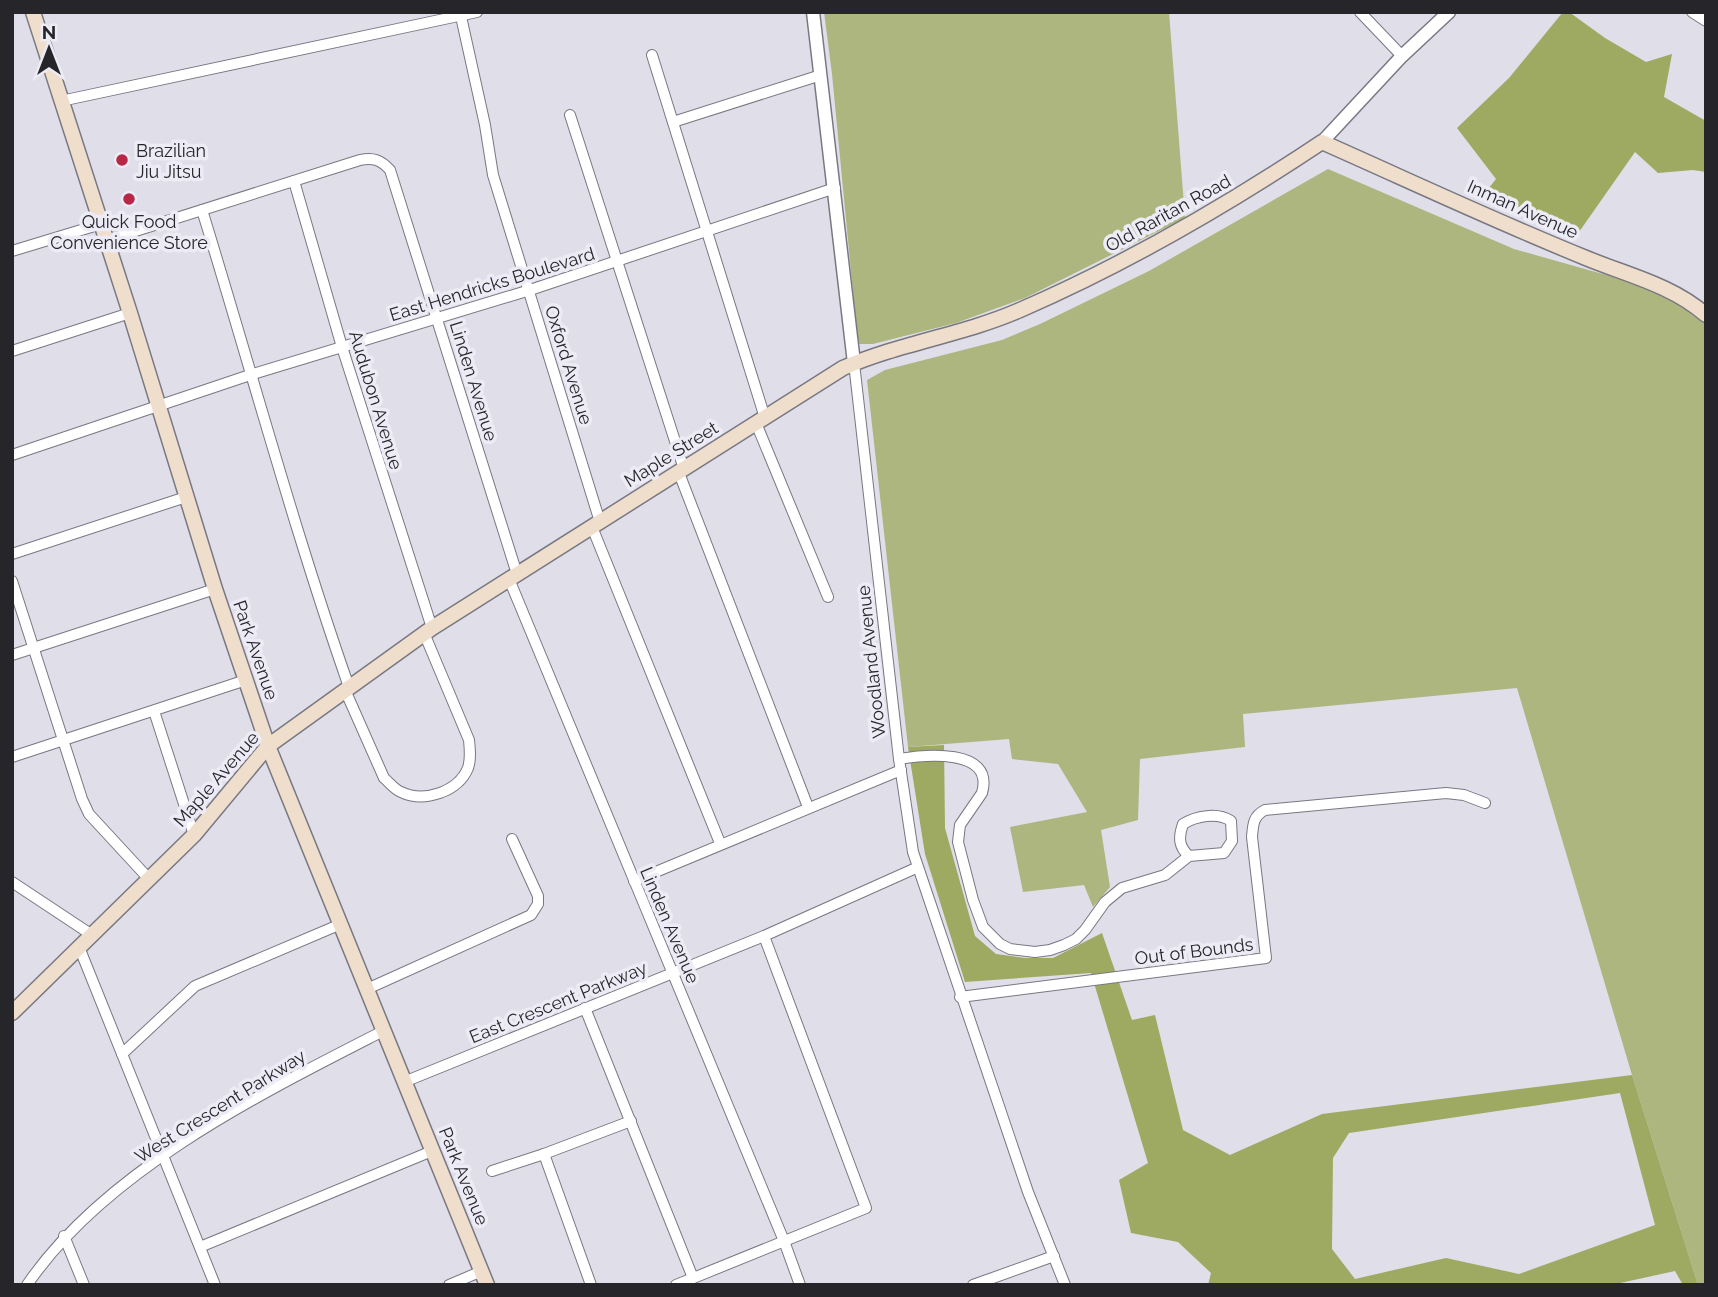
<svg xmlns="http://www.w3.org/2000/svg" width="1718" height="1297" viewBox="0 0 1718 1297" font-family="Raleway,sans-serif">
<rect width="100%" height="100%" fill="#dfdee9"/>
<g fill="#adb67e">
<polygon points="824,12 1169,12 1185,218 1025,298 956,323 873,344 858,344 832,74"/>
<polygon points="1328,169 1514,249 1656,289 1693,311 1706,322 1706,1285 1698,1285 1632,1075 1517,688 1243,714 1245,747 1140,759 1138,820 1101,830 1110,887 1093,907 1084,885 1023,892 1010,827 1087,812 1058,764 1012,759 1009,739 908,747 867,380 885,370 1002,340 1040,324 1149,271"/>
</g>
<g fill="#9eaa61" fill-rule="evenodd">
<polygon points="1563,12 1569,12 1605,38 1646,62 1672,54 1664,97 1706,121 1706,172 1693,170 1658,173 1635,152 1579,232 1485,193 1496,179 1457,128 1509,78"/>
<path d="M944,745L945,828L975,936L996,954L1025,958H1053L1102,933L1132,1020L1155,1015L1183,1130L1230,1155L1322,1114L1632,1075L1698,1285H1683L1675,1271L1611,1285H1208L1211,1273L1178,1242L1131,1233L1119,1180L1148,1163L1091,973L965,982L925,854L908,747ZM1620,1093L1655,1225L1519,1274L1446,1258L1355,1279L1332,1249L1333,1158L1349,1133Z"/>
</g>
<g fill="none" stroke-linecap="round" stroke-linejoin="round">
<defs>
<g id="minor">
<polyline points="460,12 485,125 493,175 600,522"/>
<polyline points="1360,12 1402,56"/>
<polyline points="1692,12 1706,21"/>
<polyline points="652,55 765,418"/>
<polyline points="61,101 477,12"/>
<polyline points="570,115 684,469"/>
<polyline points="673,122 821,75"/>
<polyline points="294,181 342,347 432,628"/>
<path d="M202,210C251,369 294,530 349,687"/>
<path d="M107,240L360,160C373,157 381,160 390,170L517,574"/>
<polyline points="12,251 101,224"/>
<polyline points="12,351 130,313"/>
<polyline points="854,363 899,759 913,852 1028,1192 1065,1285"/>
<polyline points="756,423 828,597"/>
<polyline points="12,455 253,374 530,290 835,188"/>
<polyline points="679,473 808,807"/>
<polyline points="592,527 720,843"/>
<polyline points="12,554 186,497"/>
<path d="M509,579C600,800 693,1020 784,1241L800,1285"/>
<polyline points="12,581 82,799 89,814 149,879"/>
<polyline points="12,655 215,589"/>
<path d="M345,690L384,778C390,783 394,789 401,792C424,803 458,792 468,768C471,759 470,750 469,740L424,633"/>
<polyline points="154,711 194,835"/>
<polyline points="12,757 246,680"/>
<path d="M899,759C923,755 995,747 982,793L960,825L958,842L973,900L983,927L1000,944L1010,949L1035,952L1050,950L1064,945L1076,939L1085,930L1105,902L1122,888L1165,875L1189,856L1224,853L1232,841L1231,821C1217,812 1196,816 1183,824C1178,838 1179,847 1189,856"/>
<polyline points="634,881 901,770"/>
<polyline points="12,882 92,935"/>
<polyline points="79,947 215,1285"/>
<polyline points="367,989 531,915 538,904 538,896 512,839"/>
<path d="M960,997L1266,958L1252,837C1253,825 1253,816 1265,810L1446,793L1464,795L1485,803"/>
<polyline points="585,1008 693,1278"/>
<polyline points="122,1054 195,986 341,924"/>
<polyline points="404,1082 764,936 916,868"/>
<polyline points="492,1171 544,1154"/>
<polyline points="64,1236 84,1285"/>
<polyline points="200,1247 432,1151"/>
<path d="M27,1285C105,1170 262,1093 383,1031"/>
<polyline points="449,1285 482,1271"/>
<polyline points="591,1285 544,1154 631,1121"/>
<polyline points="676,1285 866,1208 764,936"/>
<polyline points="973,1285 1054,1256"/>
</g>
<g id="tertiary">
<polyline points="813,12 854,363"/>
<polyline points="1322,142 1402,56 1449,12"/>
</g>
<g id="secondary">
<polyline points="33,12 130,313 215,589 268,746 487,1285"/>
<path d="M12,1013L194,835L268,746L432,628L843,368C900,343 963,335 1020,310C1126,264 1226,206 1322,142C1410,181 1497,222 1586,258C1627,275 1672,285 1706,315"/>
</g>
</defs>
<use href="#minor" stroke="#787882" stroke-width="12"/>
<use href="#tertiary" stroke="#787882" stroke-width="15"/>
<use href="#secondary" stroke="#787882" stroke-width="17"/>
<use href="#minor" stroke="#fff" stroke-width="10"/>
<use href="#tertiary" stroke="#fff" stroke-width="12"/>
<use href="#secondary" stroke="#f0decc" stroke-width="14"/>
</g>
<g fill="#b82746" stroke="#ecebf6" stroke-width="2.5">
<circle cx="122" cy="160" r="7"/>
<circle cx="129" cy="199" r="7"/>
</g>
<g text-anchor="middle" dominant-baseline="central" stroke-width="7" stroke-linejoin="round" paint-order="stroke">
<g font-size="18" fill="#26262a" stroke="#ecebf6" text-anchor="start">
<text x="136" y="150">Brazilian<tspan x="136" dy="21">Jiu Jitsu</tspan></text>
<text x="129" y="221" text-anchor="middle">Quick Food<tspan x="129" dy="21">Convenience Store</tspan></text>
</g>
<g font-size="18" fill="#26262a" stroke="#ecebf6">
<text transform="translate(1523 209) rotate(24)">Inman Avenue</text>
<text transform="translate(1168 213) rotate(-29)">Old Raritan Road</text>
<text transform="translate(492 284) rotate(-17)">East Hendricks Boulevard</text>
<text transform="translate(569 365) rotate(73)">Oxford Avenue</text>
<text transform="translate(474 381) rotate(73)">Linden Avenue</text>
<text transform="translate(376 400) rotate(73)">Audubon Avenue</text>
<text transform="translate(671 454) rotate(-32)">Maple Street</text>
<text transform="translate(256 650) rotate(71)">Park Avenue</text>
<text transform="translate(871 662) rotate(-96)">Woodland Avenue</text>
<text transform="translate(216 779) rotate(-49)">Maple Avenue</text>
<text transform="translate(670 925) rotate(67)">Linden Avenue</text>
<text transform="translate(1194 951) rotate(-7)">Out of Bounds</text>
<text transform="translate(558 1002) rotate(-22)">East Crescent Parkway</text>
<text transform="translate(220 1106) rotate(-32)">West Crescent Parkway</text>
<text transform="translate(464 1176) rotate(68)">Park Avenue</text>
</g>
</g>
<rect width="1718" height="1297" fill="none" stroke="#26262a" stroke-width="28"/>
<g transform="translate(49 49)" stroke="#ecebf6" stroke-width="5" paint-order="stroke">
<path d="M0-5L12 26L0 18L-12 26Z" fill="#26262a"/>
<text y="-10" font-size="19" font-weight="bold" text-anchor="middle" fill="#26262a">N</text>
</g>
</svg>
